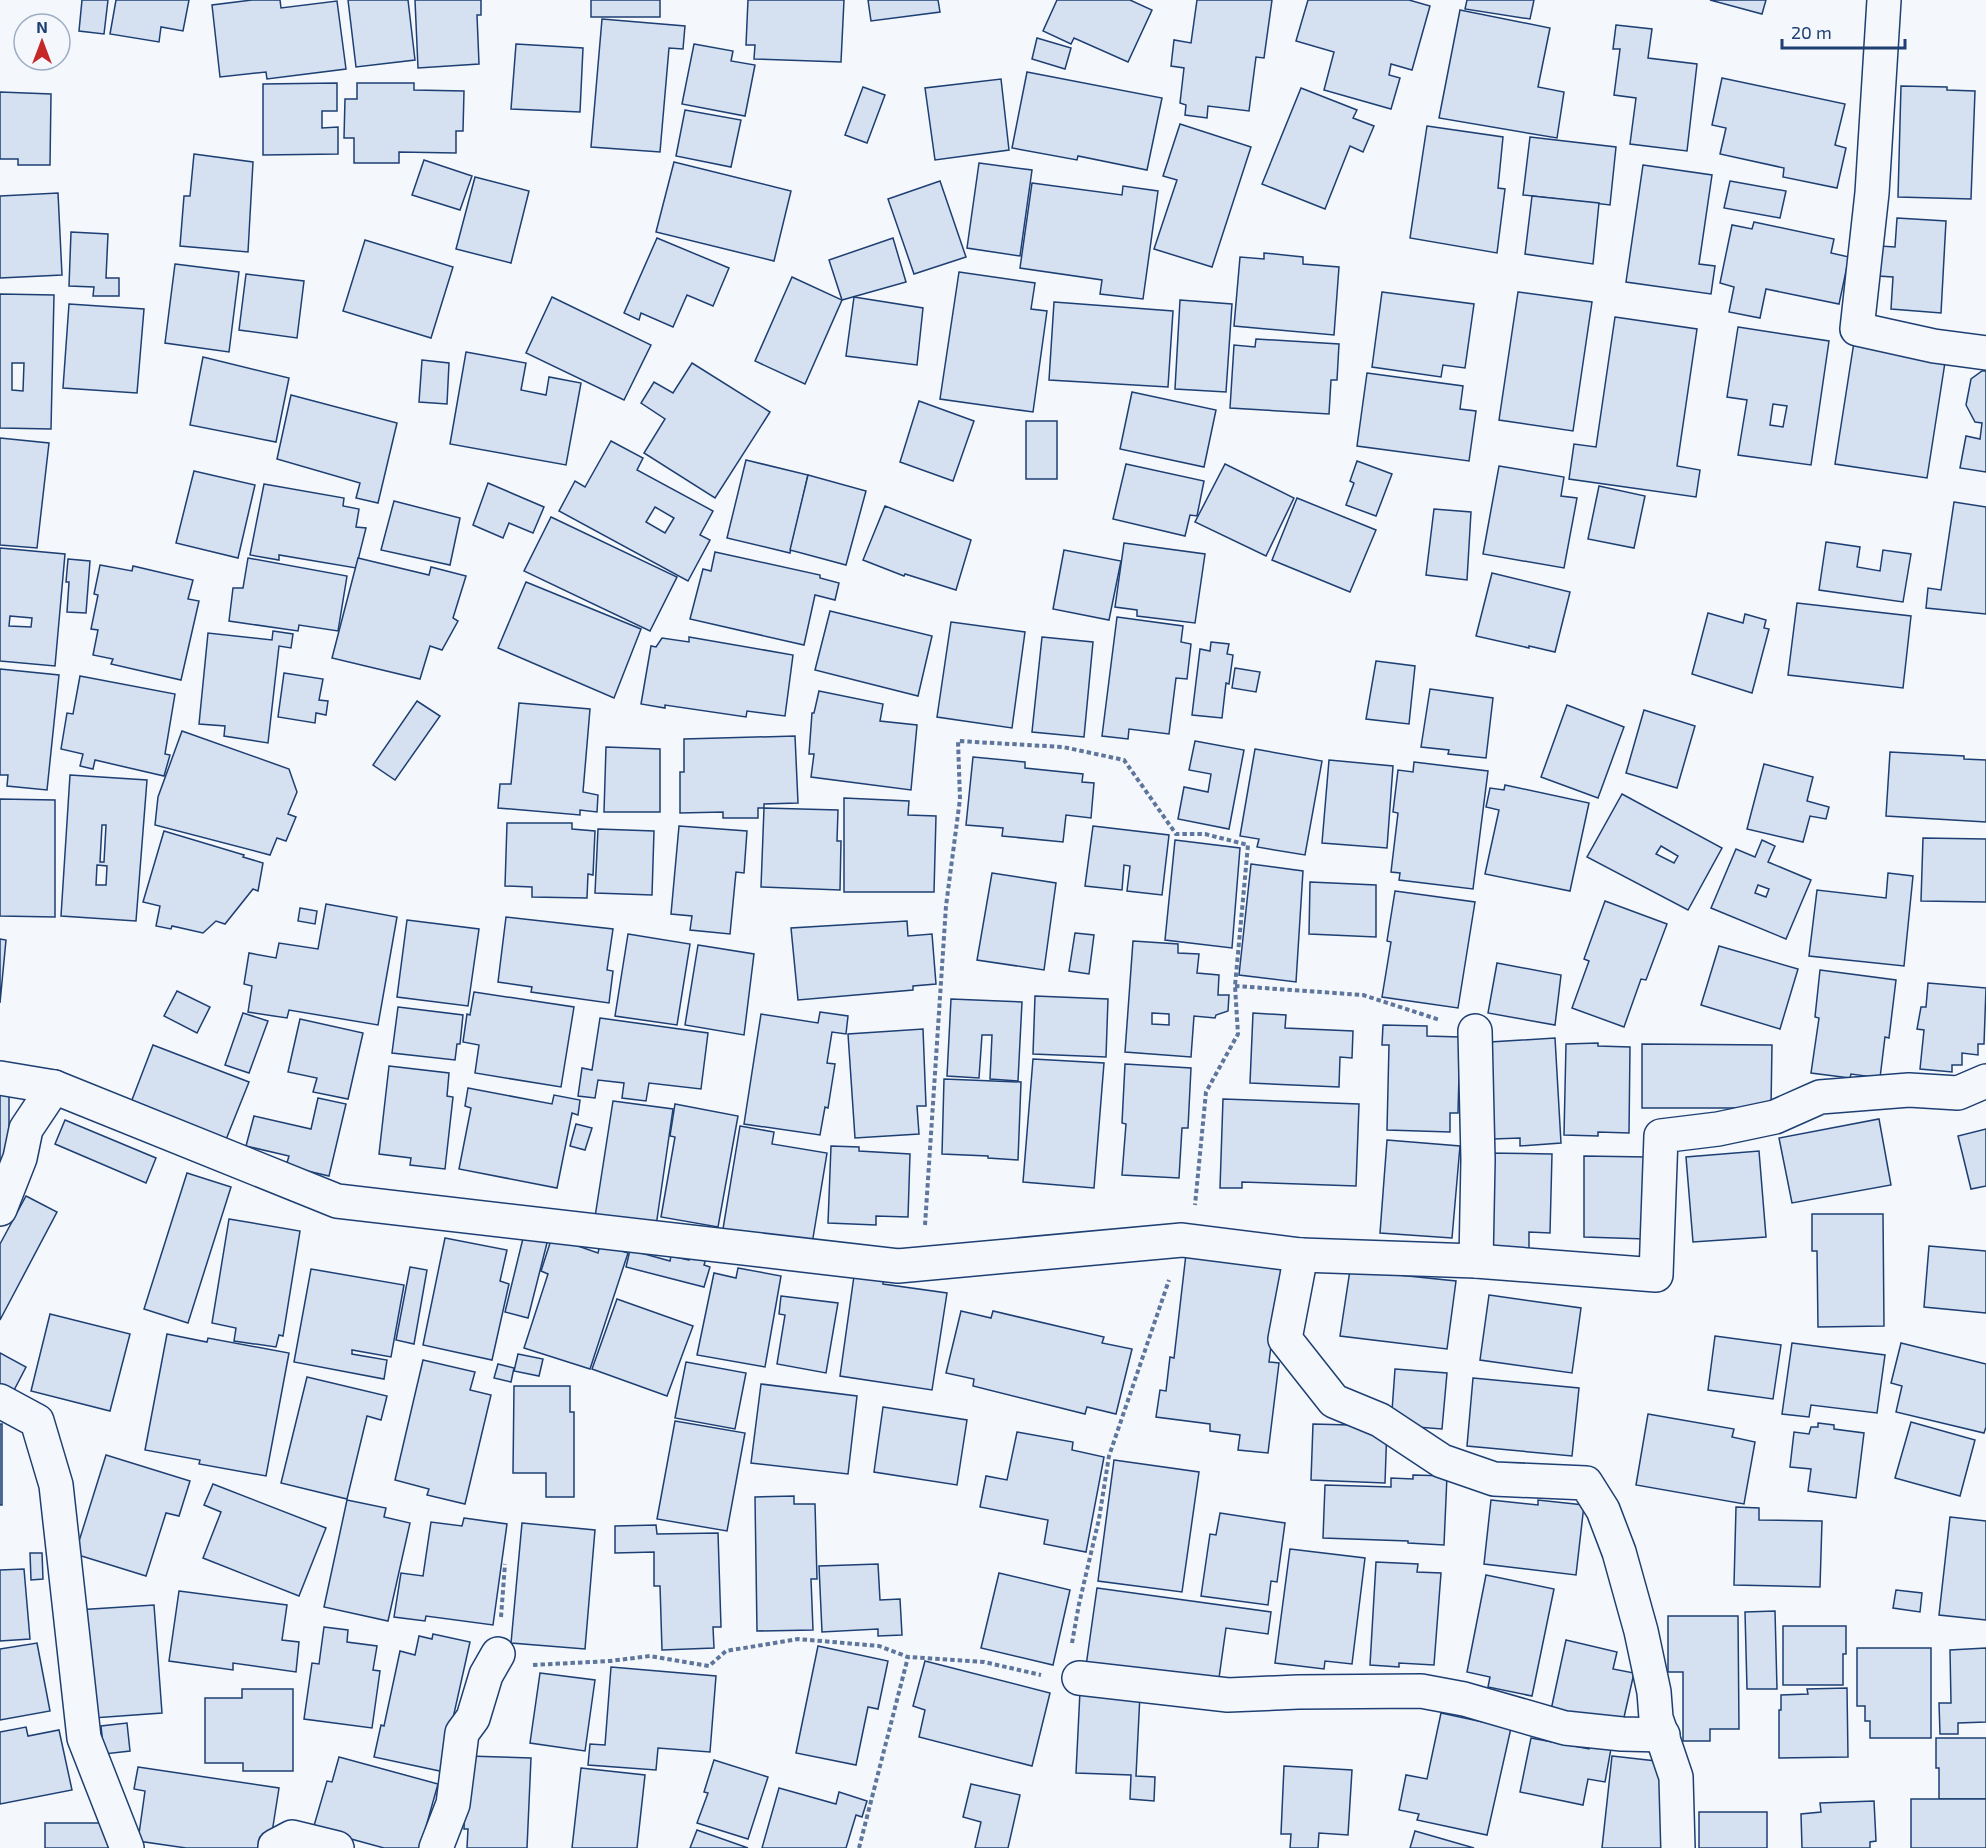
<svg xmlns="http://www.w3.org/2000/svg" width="1986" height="1848" viewBox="0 0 1986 1848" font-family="'Exo 2',sans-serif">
<rect width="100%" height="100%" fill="#f4f7fb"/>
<g fill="#d5e0f0" stroke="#1d3f73" stroke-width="1.5" fill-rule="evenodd">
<polygon points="82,0 108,0 104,34 79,31"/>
<polygon points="116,0 189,0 183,31 161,27 159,42 110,34"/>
<polygon points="252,0 280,0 281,8 337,1 346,69 267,79 266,72 220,77 212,5"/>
<polygon points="348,0 408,0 415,60 356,67"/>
<polygon points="415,0 481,0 481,15 477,15 479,64 418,68"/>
<rect x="591" y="0" width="69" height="17"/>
<polygon points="748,0 844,0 841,62 754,59 755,45 746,45"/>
<polygon points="868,0 938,0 940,12 871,21"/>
<polygon points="1057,0 1130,0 1152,10 1128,62 1074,38 1071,44 1043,31"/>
<polygon points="1197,0 1272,0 1264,58 1256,57 1249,111 1208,106 1207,118 1185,115 1186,105 1180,103 1184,68 1171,66 1174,40 1191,43"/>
<polygon points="1308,0 1409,0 1430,6 1412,70 1391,64 1389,75 1400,78 1391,109 1324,90 1334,52 1296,41"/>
<polygon points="1467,0 1534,0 1530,19 1465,9"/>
<polygon points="1710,0 1766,0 1762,14"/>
<polygon points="1460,10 1550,28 1538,87 1564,92 1557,138 1439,118"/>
<polygon points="602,19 685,26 683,49 669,48 660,152 591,147"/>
<polygon points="1616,25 1652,29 1648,58 1697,64 1687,151 1630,144 1636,98 1614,95 1620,49 1613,49"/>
<polygon points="1037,38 1071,48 1065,69 1032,59"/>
<polygon points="516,44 583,48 580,112 511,109"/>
<polygon points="694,44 733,51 731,61 755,65 745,116 682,104"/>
<polygon points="1027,72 1162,98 1147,170 1078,156 1077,160 1012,148"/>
<polygon points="1722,78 1845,104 1835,145 1846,148 1837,188 1783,177 1784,168 1720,154 1726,128 1712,125"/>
<polygon points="1001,79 1009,150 935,160 925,88"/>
<polygon points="337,83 337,111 322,111 322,128 338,127 338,154 263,155 263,84"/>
<polygon points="357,83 414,83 414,90 464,91 463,131 456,131 456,153 399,152 399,163 354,163 354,138 344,138 345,99 357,99"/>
<polygon points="1901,86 1947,87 1947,90 1975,91 1971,199 1898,197"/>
<polygon points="863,87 885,95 867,143 845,135"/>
<polygon points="1301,88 1357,110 1353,118 1374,126 1363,152 1350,146 1325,209 1262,184"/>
<polygon points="0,92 51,94 50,165 18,165 18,159 0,159"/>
<polygon points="685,110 741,120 731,167 676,156"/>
<polygon points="1180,124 1251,147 1212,267 1154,249 1177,180 1163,176"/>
<polygon points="1427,126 1503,137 1498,188 1505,189 1497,253 1410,238"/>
<polygon points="1530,137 1616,147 1610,205 1523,195"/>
<polygon points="194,154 253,162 248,252 180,246 184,196 190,196"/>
<polygon points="424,160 472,176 460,210 412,195"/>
<polygon points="674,162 791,191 774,261 656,232"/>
<polygon points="979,163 1032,170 1020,256 967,248"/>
<polygon points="1643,165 1712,175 1699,264 1715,266 1711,294 1626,282"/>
<polygon points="475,177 529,191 511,263 456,249"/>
<polygon points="940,181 966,257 914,274 888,199"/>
<polygon points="1730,181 1786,191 1780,218 1724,208"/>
<polygon points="1032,183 1122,195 1123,186 1158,191 1143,299 1100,294 1102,280 1020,268"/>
<polygon points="58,193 62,275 0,278 0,196"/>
<polygon points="1532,196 1599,203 1593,264 1525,254"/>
<polygon points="1897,218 1946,221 1941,313 1891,309 1893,277 1878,276 1880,246 1895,247"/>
<polygon points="1754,222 1834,239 1831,253 1849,257 1839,304 1766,289 1760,318 1729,312 1734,287 1720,283 1732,225 1752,229"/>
<polygon points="71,232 108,234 106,278 119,278 119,296 93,296 94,287 69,286"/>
<polygon points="657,238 729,268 713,306 687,295 673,327 641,313 639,320 624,313"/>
<polygon points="893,238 906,282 842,300 829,260"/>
<polygon points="365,240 453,267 431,338 343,311"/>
<polygon points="1264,253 1303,257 1303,264 1339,267 1334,335 1234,326 1240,257 1264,259"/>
<polygon points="175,264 239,272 229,352 165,343"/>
<polygon points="959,272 1035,283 1031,309 1047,311 1033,412 940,399"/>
<polygon points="246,274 304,281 297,338 239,330"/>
<polygon points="792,277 842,300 805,384 755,361"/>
<polygon points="1382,292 1474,304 1465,368 1443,365 1441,377 1372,367"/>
<polygon points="1518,292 1592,302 1573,431 1499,420"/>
<path d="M0,294L54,295L51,429L0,428ZM12,363H24L23,391L12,390Z"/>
<polygon points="552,297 651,345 624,400 526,353"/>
<polygon points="854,297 923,308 917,365 846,356"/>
<polygon points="1180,300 1232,304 1226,392 1175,389"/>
<polygon points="1054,302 1173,311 1168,387 1049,380"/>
<polygon points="69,304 144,309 137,393 63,388"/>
<polygon points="1615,317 1697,329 1677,466 1700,470 1696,497 1569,479 1574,444 1596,447"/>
<path d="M1738,327L1829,341L1811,465L1738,455L1747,400L1727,397ZM1773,404L1787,406L1783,427L1770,425Z"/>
<polygon points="1256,339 1339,344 1337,380 1331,380 1329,414 1230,408 1234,345 1255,347"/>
<polygon points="1854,342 1946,356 1927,478 1835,464"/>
<polygon points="466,352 526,363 521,390 546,395 549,377 581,383 566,465 450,444"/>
<polygon points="203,357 289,378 276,442 190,425"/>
<polygon points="422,360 449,363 447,404 419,402"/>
<polygon points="692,363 770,412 715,498 644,453 665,419 641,403 654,382 673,393"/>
<polygon points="1982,371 1986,371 1986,472 1960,468 1966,436 1980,439 1982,423 1975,422 1966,405 1971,379"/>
<polygon points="1367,373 1463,386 1460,409 1476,411 1469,461 1357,446"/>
<polygon points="1132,392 1216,410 1204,467 1120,449"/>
<polygon points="291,395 397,423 378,503 356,498 360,483 277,459"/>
<polygon points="919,401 974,421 953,481 900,462"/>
<rect x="1026" y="421" width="31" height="58"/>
<polygon points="0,438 49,443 37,548 0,545"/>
<path d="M611,441L643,458L637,470L713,511L700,535L710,540L688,581L559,511L575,481L585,487ZM655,507L674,518L665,533L646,522Z"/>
<polygon points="746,460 808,475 790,553 727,538"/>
<polygon points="1357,461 1392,474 1376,516 1346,505 1354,483 1350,481"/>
<polygon points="1126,464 1204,481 1197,516 1190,515 1185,536 1113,519"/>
<polygon points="1225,464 1294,498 1266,556 1195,522"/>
<polygon points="1499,466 1564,477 1561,496 1577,498 1564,568 1483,554"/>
<polygon points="194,471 255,485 238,558 176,543"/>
<polygon points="808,475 866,491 846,565 790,550"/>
<polygon points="488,483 544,507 533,533 509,523 503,538 473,525"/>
<polygon points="264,484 344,498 343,506 359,509 356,527 366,528 356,568 279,555 279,560 250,555"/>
<polygon points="1599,486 1645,496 1634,548 1588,539"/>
<polygon points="1297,498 1376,530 1350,592 1272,560"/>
<polygon points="394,501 460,518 450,565 381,550"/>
<polygon points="1954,502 1986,507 1986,614 1926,608 1928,588 1941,590"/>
<polygon points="885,506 971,540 956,590 905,574 904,576 863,560"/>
<polygon points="1434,509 1471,512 1467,580 1426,575"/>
<polygon points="551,517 677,577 650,631 524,571"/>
<polygon points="1826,542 1860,547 1857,567 1880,571 1883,550 1911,554 1903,602 1819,590"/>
<polygon points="1124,543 1205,554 1195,623 1137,616 1137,610 1115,607"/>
<path d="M0,548L65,554L55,666L0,661ZM10,616L32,618L31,627L9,626Z"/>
<polygon points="1064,550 1121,561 1109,620 1053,609"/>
<polygon points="715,552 820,575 820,578 839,583 835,600 815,595 804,645 690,619 703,569 711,571"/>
<polygon points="248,558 347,576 338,631 299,625 298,631 229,621 233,588 243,588"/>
<polygon points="358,558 429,575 431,567 466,576 453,618 458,621 442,650 430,646 420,679 332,658"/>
<polygon points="68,559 90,561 86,613 67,612 69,582 66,582"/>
<polygon points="100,565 132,571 133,566 193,580 188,599 199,601 181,680 111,664 113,659 93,655 98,630 91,629 98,595 94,594"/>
<polygon points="1492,573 1570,592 1555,652 1529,646 1529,648 1476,636"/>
<polygon points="526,582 641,629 614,698 498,648"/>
<polygon points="1797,603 1911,616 1903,688 1788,675"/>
<polygon points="830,611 932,636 918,696 815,670"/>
<polygon points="1708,613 1743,623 1745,614 1766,620 1764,628 1769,629 1752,693 1692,674"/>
<polygon points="1117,617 1183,626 1181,642 1191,644 1187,679 1176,678 1169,734 1129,729 1128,739 1102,736"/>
<polygon points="951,622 1025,632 1012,728 937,717"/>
<polygon points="273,631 293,634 291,648 279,646 268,743 224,736 225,726 199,724 208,633 272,640"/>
<polygon points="689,637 793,655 785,716 747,711 746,717 665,705 665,708 641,704 651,646 656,647 662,638 689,642"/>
<polygon points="1042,637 1093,642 1084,737 1032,732"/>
<polygon points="1211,642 1229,644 1227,654 1233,655 1229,684 1226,683 1222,718 1192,715 1200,649 1210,651"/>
<polygon points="1376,661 1415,666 1409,724 1366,719"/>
<polygon points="1235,668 1260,672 1256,692 1232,688"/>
<polygon points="0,669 59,675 47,790 7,786 8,775 0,775"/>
<polygon points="284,673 323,679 319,700 328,701 326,715 316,713 315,723 278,717"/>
<polygon points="80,676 175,694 165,754 170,755 164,776 95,760 93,769 80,766 83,754 61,749 67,713 73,714"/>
<polygon points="1430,689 1493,698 1486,758 1448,754 1449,750 1421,747"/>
<polygon points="819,691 883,704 880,721 917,725 911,790 811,777 814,754 809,754 812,713 814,713"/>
<polygon points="417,701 440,716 395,780 373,765"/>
<polygon points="519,703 590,709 583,792 598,795 597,812 580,810 580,815 498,808 500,784 511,784"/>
<polygon points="1567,705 1624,727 1598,798 1541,777"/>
<polygon points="1644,710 1695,726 1677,788 1626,773"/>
<polygon points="182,731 289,769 297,792 288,814 296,817 286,841 277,838 270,855 155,825 158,797"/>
<polygon points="795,736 798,803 764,804 764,808 758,808 758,818 723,818 723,812 680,813 680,772 684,772 684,739"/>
<polygon points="1195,741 1244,750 1229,829 1178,819 1184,787 1208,792 1211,774 1189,770"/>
<polygon points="606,747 660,749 660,812 604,812"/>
<polygon points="1255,749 1322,761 1305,855 1257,847 1259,839 1240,836"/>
<polygon points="1890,752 1964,756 1964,759 1986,760 1986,822 1886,816"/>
<polygon points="973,757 1025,762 1025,768 1083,774 1082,782 1094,783 1091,818 1066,815 1063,842 1002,836 1003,828 966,825"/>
<polygon points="1329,760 1393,766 1387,848 1322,843"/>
<polygon points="1414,762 1488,771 1473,889 1399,880 1400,873 1391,872 1398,813 1393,812 1398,770 1413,772"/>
<polygon points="1764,764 1813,777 1807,801 1829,807 1826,819 1810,816 1803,842 1747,829"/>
<path d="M70,775L147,780L136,921L61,916ZM102,825H106L104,862H100ZM97,865L107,866L106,885H96Z"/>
<polygon points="1505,785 1589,803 1570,891 1485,874 1499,810 1486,807 1490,788 1504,790"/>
<path d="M1622,794L1722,848L1688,910L1587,857ZM1661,846L1678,856L1674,863L1656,854Z"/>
<polygon points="844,798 909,801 908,815 936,816 934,892 844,892"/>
<polygon points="0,799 55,800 55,917 0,916"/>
<polygon points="764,808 838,810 837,841 841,841 840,890 761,887"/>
<polygon points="507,823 572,823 572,829 595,831 593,875 588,874 587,898 532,897 532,887 505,886"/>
<polygon points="679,826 747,831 744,873 736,872 730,934 690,930 692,916 671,914"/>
<polygon points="1093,826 1169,835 1162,895 1127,891 1130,866 1124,865 1122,890 1085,886"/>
<polygon points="598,829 654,831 652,895 595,893"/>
<polygon points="164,831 244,855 243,857 263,863 258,891 253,889 225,924 216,921 203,933 172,926 171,929 156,926 160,906 143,902"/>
<polygon points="1923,838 1986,839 1986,902 1921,901"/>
<polygon points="1175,840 1240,848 1232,948 1165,940"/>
<path d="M1762,840L1775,846L1768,862L1811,880L1786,939L1711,908L1736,849L1755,857ZM1758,885L1769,889L1766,897L1755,893Z"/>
<polygon points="1251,864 1303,871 1296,982 1239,975"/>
<polygon points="992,873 1056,883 1044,970 977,960"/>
<polygon points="1888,873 1913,876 1904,966 1809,956 1817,890 1886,898"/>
<polygon points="1310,882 1376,885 1376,937 1309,934"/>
<polygon points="1395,891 1475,902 1458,1008 1382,997 1391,942 1387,941"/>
<polygon points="1605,901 1667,924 1646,980 1641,979 1624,1027 1572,1008 1589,961 1584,959"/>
<polygon points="326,904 397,917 378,1025 289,1010 287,1018 248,1012 252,986 244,984 249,953 276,958 279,943 318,949"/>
<polygon points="300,908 317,911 315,924 298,921"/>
<polygon points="506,917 613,929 607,970 613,971 609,1003 531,992 532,987 498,982"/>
<polygon points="407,920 479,929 468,1006 397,997"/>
<polygon points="907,921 908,936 932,934 936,984 913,986 913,990 798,1000 791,928"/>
<polygon points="1075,933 1094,935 1089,974 1069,971"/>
<polygon points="628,934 690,944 677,1025 615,1016"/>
<polygon points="0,939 6,940 0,1003"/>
<path d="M1133,941L1178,944V953L1199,954L1197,973L1219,975L1218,995H1229L1228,1011L1216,1015L1215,1018L1194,1016L1191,1057L1125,1052ZM1152,1013L1169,1014V1025L1152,1024Z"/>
<polygon points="698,945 754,954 744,1035 685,1025"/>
<polygon points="1719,946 1798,969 1780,1029 1701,1005"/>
<polygon points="1497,963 1561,975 1555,1025 1488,1013"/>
<polygon points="1820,970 1896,980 1889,1038 1885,1037 1880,1078 1851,1074 1850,1078 1811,1073 1819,1018 1815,1017"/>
<polygon points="1928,983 1986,988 1984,1044 1978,1044 1978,1055 1962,1053 1962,1065 1952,1065 1952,1072 1920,1069 1924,1030 1917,1029 1921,1007 1926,1007"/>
<polygon points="177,991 210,1007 197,1033 164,1016"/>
<polygon points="474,992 574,1007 561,1087 475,1073 479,1045 463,1042 467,1014 470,1015"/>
<polygon points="1035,996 1108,999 1106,1057 1033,1054"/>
<polygon points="951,999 1022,1002 1018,1081 990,1079 992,1035 982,1035 979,1078 947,1076"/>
<polygon points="398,1007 463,1015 460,1044 457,1044 455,1060 392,1053"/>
<polygon points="820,1012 848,1016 846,1034 832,1032 827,1063 835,1064 828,1108 825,1107 820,1135 744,1124 761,1014 818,1023"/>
<polygon points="243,1013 268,1021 249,1073 225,1065"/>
<polygon points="1253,1013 1286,1015 1285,1028 1353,1031 1352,1058 1340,1057 1339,1087 1250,1083"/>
<polygon points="600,1018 708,1033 701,1089 649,1083 646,1101 622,1098 624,1083 598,1080 595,1098 578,1096 582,1068 592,1070"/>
<polygon points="300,1019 363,1033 348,1099 313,1092 317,1078 288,1072"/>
<polygon points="1383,1025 1427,1026 1427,1036 1460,1037 1458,1113 1450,1113 1450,1132 1387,1130 1389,1045 1382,1045"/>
<polygon points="923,1029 926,1106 917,1106 919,1134 855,1138 848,1034"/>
<polygon points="1555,1038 1561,1143 1520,1146 1520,1138 1493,1139 1490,1042"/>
<polygon points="1598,1043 1598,1046 1630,1047 1629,1133 1598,1132 1598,1136 1564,1135 1566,1044"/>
<polygon points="1642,1044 1772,1045 1771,1108 1642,1108"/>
<polygon points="153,1045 249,1082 225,1142 130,1105"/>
<polygon points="1033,1059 1104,1063 1094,1188 1023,1182"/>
<polygon points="1125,1064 1191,1068 1188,1128 1182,1128 1179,1178 1122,1175 1126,1124 1122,1123"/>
<polygon points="389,1066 449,1073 447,1096 453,1097 445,1169 410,1165 411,1158 379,1154"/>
<polygon points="944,1079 1021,1082 1018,1160 988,1158 988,1156 942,1154"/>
<polygon points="468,1088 552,1104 554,1095 580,1100 578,1115 572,1113 557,1188 459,1169 471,1108 465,1106"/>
<polygon points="0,1095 9,1095 9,1165 0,1186"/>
<polygon points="318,1098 346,1104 329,1176 286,1166 289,1156 246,1146 254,1116 311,1129"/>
<polygon points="1223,1099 1359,1104 1356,1186 1242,1182 1242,1188 1220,1188"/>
<polygon points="613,1101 673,1109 656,1226 595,1217"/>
<polygon points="675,1104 738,1116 718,1227 661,1217 675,1137 670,1136"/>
<polygon points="1879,1119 1891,1185 1792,1203 1779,1138"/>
<polygon points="65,1120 156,1158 146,1183 55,1144"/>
<polygon points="576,1124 592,1128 585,1150 570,1146"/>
<polygon points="740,1126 774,1132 772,1144 827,1153 812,1244 723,1229"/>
<polygon points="1986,1129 1986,1186 1971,1189 1958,1136"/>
<polygon points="1387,1140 1460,1146 1452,1238 1380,1233"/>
<polygon points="831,1146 859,1147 859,1151 910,1154 908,1217 876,1216 876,1225 828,1223"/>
<polygon points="1759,1151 1766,1237 1693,1242 1686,1157"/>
<polygon points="1484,1153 1552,1154 1550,1233 1529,1232 1529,1251 1481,1250"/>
<polygon points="1584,1156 1647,1157 1646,1239 1584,1237"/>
<polygon points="187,1173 231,1187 188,1323 144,1309"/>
<polygon points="26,1196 57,1212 0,1320 0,1244"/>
<polygon points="1812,1214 1883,1214 1884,1326 1818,1327 1817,1251 1812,1251"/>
<polygon points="229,1219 300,1231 283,1336 279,1335 276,1347 234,1341 236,1328 212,1323"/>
<polygon points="527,1222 549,1235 528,1318 505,1312"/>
<polygon points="552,1237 598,1253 600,1244 628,1253 590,1369 524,1348 548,1274 541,1271"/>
<polygon points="445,1238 507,1250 500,1281 509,1284 492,1360 423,1345"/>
<polygon points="1929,1246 1986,1251 1986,1313 1924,1307"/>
<polygon points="692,1249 708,1253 704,1265 710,1267 704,1287 626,1267 630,1250 670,1261 671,1256 689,1260"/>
<polygon points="1186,1254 1286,1266 1276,1306 1269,1362 1279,1363 1268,1453 1238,1450 1240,1435 1210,1431 1210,1424 1156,1417 1160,1390 1166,1391 1170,1357 1174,1358"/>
<polygon points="410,1267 427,1270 414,1344 396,1340"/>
<polygon points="738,1268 781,1276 765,1367 697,1355 714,1273 736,1278"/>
<polygon points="311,1269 404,1285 391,1357 352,1350 352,1354 387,1360 384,1379 294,1362"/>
<polygon points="1350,1270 1456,1281 1447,1349 1340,1336"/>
<polygon points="854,1276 883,1280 883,1284 947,1293 932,1390 840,1376"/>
<polygon points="1489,1295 1581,1308 1572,1373 1480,1360"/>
<polygon points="781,1296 838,1303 826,1373 777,1364 785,1315 779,1314"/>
<polygon points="617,1299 693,1326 667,1396 592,1369"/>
<polygon points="961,1311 991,1318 993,1311 1104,1337 1102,1343 1132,1349 1116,1414 1087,1407 1085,1414 973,1386 974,1379 946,1373"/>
<polygon points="50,1314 130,1334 110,1411 31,1391"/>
<polygon points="167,1334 207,1342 208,1338 289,1353 266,1476 199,1464 200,1460 145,1450"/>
<polygon points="1715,1336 1781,1345 1773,1399 1708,1390"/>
<polygon points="1792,1343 1885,1355 1877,1413 1811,1405 1809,1417 1782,1414"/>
<polygon points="1901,1343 1986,1364 1986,1427 1984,1433 1896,1412 1902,1386 1891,1383"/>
<polygon points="0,1353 26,1367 11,1396 0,1390"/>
<polygon points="518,1354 543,1359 539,1376 514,1371"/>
<polygon points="423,1360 475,1372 470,1390 491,1395 465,1504 427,1495 429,1489 395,1480"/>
<polygon points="686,1362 746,1373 735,1429 675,1418"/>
<polygon points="498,1364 514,1368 511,1382 494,1378"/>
<polygon points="1395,1369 1447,1373 1442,1429 1391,1425"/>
<polygon points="307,1377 387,1396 381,1420 367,1416 347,1499 281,1483"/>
<polygon points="1473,1378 1579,1388 1572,1456 1467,1446"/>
<polygon points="761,1384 857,1396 848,1474 751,1463"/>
<polygon points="514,1386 570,1386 570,1412 574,1412 574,1497 546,1497 546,1473 513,1473"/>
<polygon points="883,1407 967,1420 957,1485 874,1472"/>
<polygon points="1648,1414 1734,1429 1732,1437 1755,1442 1744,1504 1636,1485"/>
<polygon points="675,1421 745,1433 727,1531 657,1519"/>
<polygon points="1911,1422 1975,1440 1960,1496 1895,1478"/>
<polygon points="1818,1423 1834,1425 1834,1429 1864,1433 1856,1498 1808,1491 1811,1469 1790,1467 1794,1432 1809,1434 1811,1427 1818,1427"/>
<rect x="0" y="1424" width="2" height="81"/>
<polygon points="1313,1424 1387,1426 1385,1483 1311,1480"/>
<polygon points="1017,1432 1073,1442 1072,1450 1104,1457 1086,1552 1044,1544 1048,1520 980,1507 986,1476 1007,1480"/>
<polygon points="106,1455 190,1481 179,1516 166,1513 146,1576 75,1554"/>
<polygon points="1114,1460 1199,1472 1182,1592 1098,1581"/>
<polygon points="1413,1475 1447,1476 1444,1545 1408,1543 1408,1541 1323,1538 1325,1485 1391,1487 1391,1478 1413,1479"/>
<polygon points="213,1484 326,1528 299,1596 203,1558 221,1512 204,1505"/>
<polygon points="794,1496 794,1504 815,1504 817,1579 811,1579 813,1630 757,1631 755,1497"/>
<polygon points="347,1500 386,1508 384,1517 410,1523 388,1621 324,1607"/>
<polygon points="1491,1500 1538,1505 1538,1500 1584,1505 1576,1575 1484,1564"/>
<polygon points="1736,1507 1759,1508 1759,1520 1822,1521 1820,1587 1734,1585"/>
<polygon points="1220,1513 1285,1523 1277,1582 1271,1581 1268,1605 1201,1596 1210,1534 1216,1535"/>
<polygon points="1950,1517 1986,1521 1986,1620 1939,1615"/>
<polygon points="464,1518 507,1524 493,1625 426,1616 425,1621 394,1617 401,1573 423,1576 431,1522 462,1526"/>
<polygon points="522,1523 595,1530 585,1649 511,1643"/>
<polygon points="656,1525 657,1534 718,1533 721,1627 713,1627 714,1648 662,1650 660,1586 654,1586 654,1552 615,1553 615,1526"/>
<polygon points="1290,1549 1365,1558 1352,1664 1325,1661 1324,1669 1275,1663"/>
<polygon points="30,1553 42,1553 43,1579 31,1580"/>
<polygon points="1376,1562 1418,1564 1417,1572 1441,1573 1434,1665 1399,1663 1399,1667 1370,1665"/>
<polygon points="878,1564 880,1600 900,1599 902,1635 878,1636 878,1629 822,1632 819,1566"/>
<polygon points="24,1569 30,1639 0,1641 0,1570"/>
<polygon points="999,1573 1070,1590 1053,1665 981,1648"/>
<polygon points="1486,1575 1554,1589 1532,1696 1488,1687 1490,1677 1467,1672"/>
<polygon points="1097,1588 1271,1612 1268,1634 1226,1628 1218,1685 1086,1666"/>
<polygon points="1896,1590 1922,1593 1920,1612 1893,1608"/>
<polygon points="179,1591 287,1605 282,1640 299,1642 296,1672 233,1663 233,1670 169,1661"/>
<polygon points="154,1605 162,1713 93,1718 76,1610"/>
<polygon points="1775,1611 1777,1689 1747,1689 1745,1612"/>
<polygon points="1668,1616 1738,1616 1739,1729 1710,1729 1710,1741 1683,1741 1683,1672 1668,1672"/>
<polygon points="1783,1626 1846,1626 1846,1654 1843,1654 1843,1685 1783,1685"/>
<polygon points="324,1627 348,1630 347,1642 377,1646 373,1670 380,1671 372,1728 304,1719 312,1663 319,1664"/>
<polygon points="433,1634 470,1642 451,1727 449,1773 374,1757 381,1725 384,1726 400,1651 415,1655 419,1636 432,1639"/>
<polygon points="1566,1640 1617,1652 1613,1669 1634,1673 1622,1726 1551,1710"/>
<polygon points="37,1643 50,1711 0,1720 0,1649"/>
<polygon points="818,1646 888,1661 878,1709 868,1707 856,1765 796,1753"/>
<polygon points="1857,1648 1931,1648 1931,1738 1870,1738 1870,1721 1865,1721 1865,1706 1857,1706"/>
<polygon points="1986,1648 1986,1722 1958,1723 1958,1734 1940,1734 1939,1703 1951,1703 1950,1650"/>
<polygon points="925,1661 1050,1693 1032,1766 919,1737 925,1710 913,1706"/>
<polygon points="611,1667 716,1676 710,1752 658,1748 656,1770 588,1765 590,1744 605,1745"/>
<polygon points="540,1673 595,1680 585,1751 530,1743"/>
<polygon points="1847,1688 1848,1757 1779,1758 1779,1710 1781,1710 1781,1695 1808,1694 1807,1689"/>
<polygon points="242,1689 293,1689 293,1771 243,1771 243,1763 205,1763 205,1698 242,1698"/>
<polygon points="1080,1691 1140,1694 1136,1776 1155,1777 1154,1801 1130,1799 1131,1775 1076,1773"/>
<polygon points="1441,1713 1511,1728 1487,1835 1417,1820 1419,1814 1399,1810 1406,1775 1427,1779"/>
<polygon points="127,1723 130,1751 104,1754 101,1726"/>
<polygon points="26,1727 28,1736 59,1730 72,1790 0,1804 0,1732"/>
<polygon points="1531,1738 1589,1749 1592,1739 1612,1743 1605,1782 1588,1779 1583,1805 1520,1792"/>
<polygon points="1936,1738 1986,1738 1986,1799 1939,1799 1939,1768 1936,1768"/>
<polygon points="467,1756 531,1758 527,1848 467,1848 468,1829 464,1829"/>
<polygon points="1612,1756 1665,1762 1660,1811 1667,1811 1664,1848 1602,1848"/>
<polygon points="339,1757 438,1784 420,1848 384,1848 351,1839 349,1846 311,1836 327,1781 332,1782"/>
<polygon points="714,1760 768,1777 748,1839 697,1823 708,1793 704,1792"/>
<polygon points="1284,1766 1352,1770 1348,1835 1319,1833 1318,1848 1290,1848 1291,1834 1281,1834"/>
<polygon points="138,1767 279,1788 271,1839 263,1848 186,1848 138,1841 145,1791 134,1789"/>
<polygon points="581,1768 645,1775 637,1848 572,1848"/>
<polygon points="971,1784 1020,1795 1008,1848 975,1848 981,1822 963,1817"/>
<polygon points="779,1788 836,1804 839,1792 867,1801 862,1817 856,1815 846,1848 762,1848"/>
<rect x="1911" y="1799" width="75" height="49"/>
<polygon points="1874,1801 1876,1841 1870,1842 1870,1848 1802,1848 1801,1814 1821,1812 1820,1803"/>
<rect x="1699" y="1812" width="68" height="36"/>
<rect x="45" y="1823" width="67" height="25"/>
<polygon points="697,1830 748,1848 690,1848"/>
<polygon points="1415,1831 1474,1848 1410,1848"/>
</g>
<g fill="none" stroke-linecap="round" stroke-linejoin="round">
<defs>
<g id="minor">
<polyline points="1884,0 1872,193 1857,329 1934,346 1986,353"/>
<polyline points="1475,1031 1478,1160 1476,1261"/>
<polyline points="0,1078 54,1087 337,1201 898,1266 1182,1240 1301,1255 1476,1261 1656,1275 1661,1136 1718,1129 1775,1117 1820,1097 1909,1090 1958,1093 1986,1081"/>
<polyline points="0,1209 20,1158 26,1129 54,1087"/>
<polyline points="1301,1255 1285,1339 1334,1401 1380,1420 1442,1461 1494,1479 1586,1483 1603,1510 1619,1552 1641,1631 1654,1692 1656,1718 1676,1777 1678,1848"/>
<polyline points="0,1401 37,1421 56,1485 84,1738 127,1848"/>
<polyline points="1079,1678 1228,1695 1298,1692 1421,1691 1464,1699 1565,1728 1622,1734 1663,1735"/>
<polyline points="275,1848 275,1846 292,1837 337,1848"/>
<polyline points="436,1848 453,1804 462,1733 473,1718 486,1675 498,1654"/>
</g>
</defs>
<use href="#minor" stroke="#1d3f73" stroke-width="36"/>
<g stroke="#5e769c" stroke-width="4" stroke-dasharray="4.5 3" stroke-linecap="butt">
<polyline points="1235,986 1363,995 1440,1020"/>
<polyline points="925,1225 946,906 960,799 958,741 1063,747 1124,760 1176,834 1205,834 1248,845 1235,986 1238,1034 1206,1092 1195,1205"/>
<polyline points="501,1617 505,1564"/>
<polyline points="1072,1643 1079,1604 1099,1519 1109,1456 1169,1280"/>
<polyline points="533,1665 610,1661 650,1656 709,1666 726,1651 798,1639 879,1646 908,1657 984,1662 1041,1675"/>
<polyline points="859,1848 908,1657"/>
</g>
<use href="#minor" stroke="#f4f7fb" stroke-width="33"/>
</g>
<g transform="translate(42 42)"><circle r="28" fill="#f4f7fb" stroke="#9eadc5" stroke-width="1.5"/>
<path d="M0-4.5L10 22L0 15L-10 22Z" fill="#c62828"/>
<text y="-9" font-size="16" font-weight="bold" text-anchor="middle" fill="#1d3f73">N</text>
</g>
<path d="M1782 39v9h123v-9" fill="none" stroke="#1d3f73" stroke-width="3"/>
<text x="1791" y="39" font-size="18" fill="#1d3f73" stroke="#f4f7fb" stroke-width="4.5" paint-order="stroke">20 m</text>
</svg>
